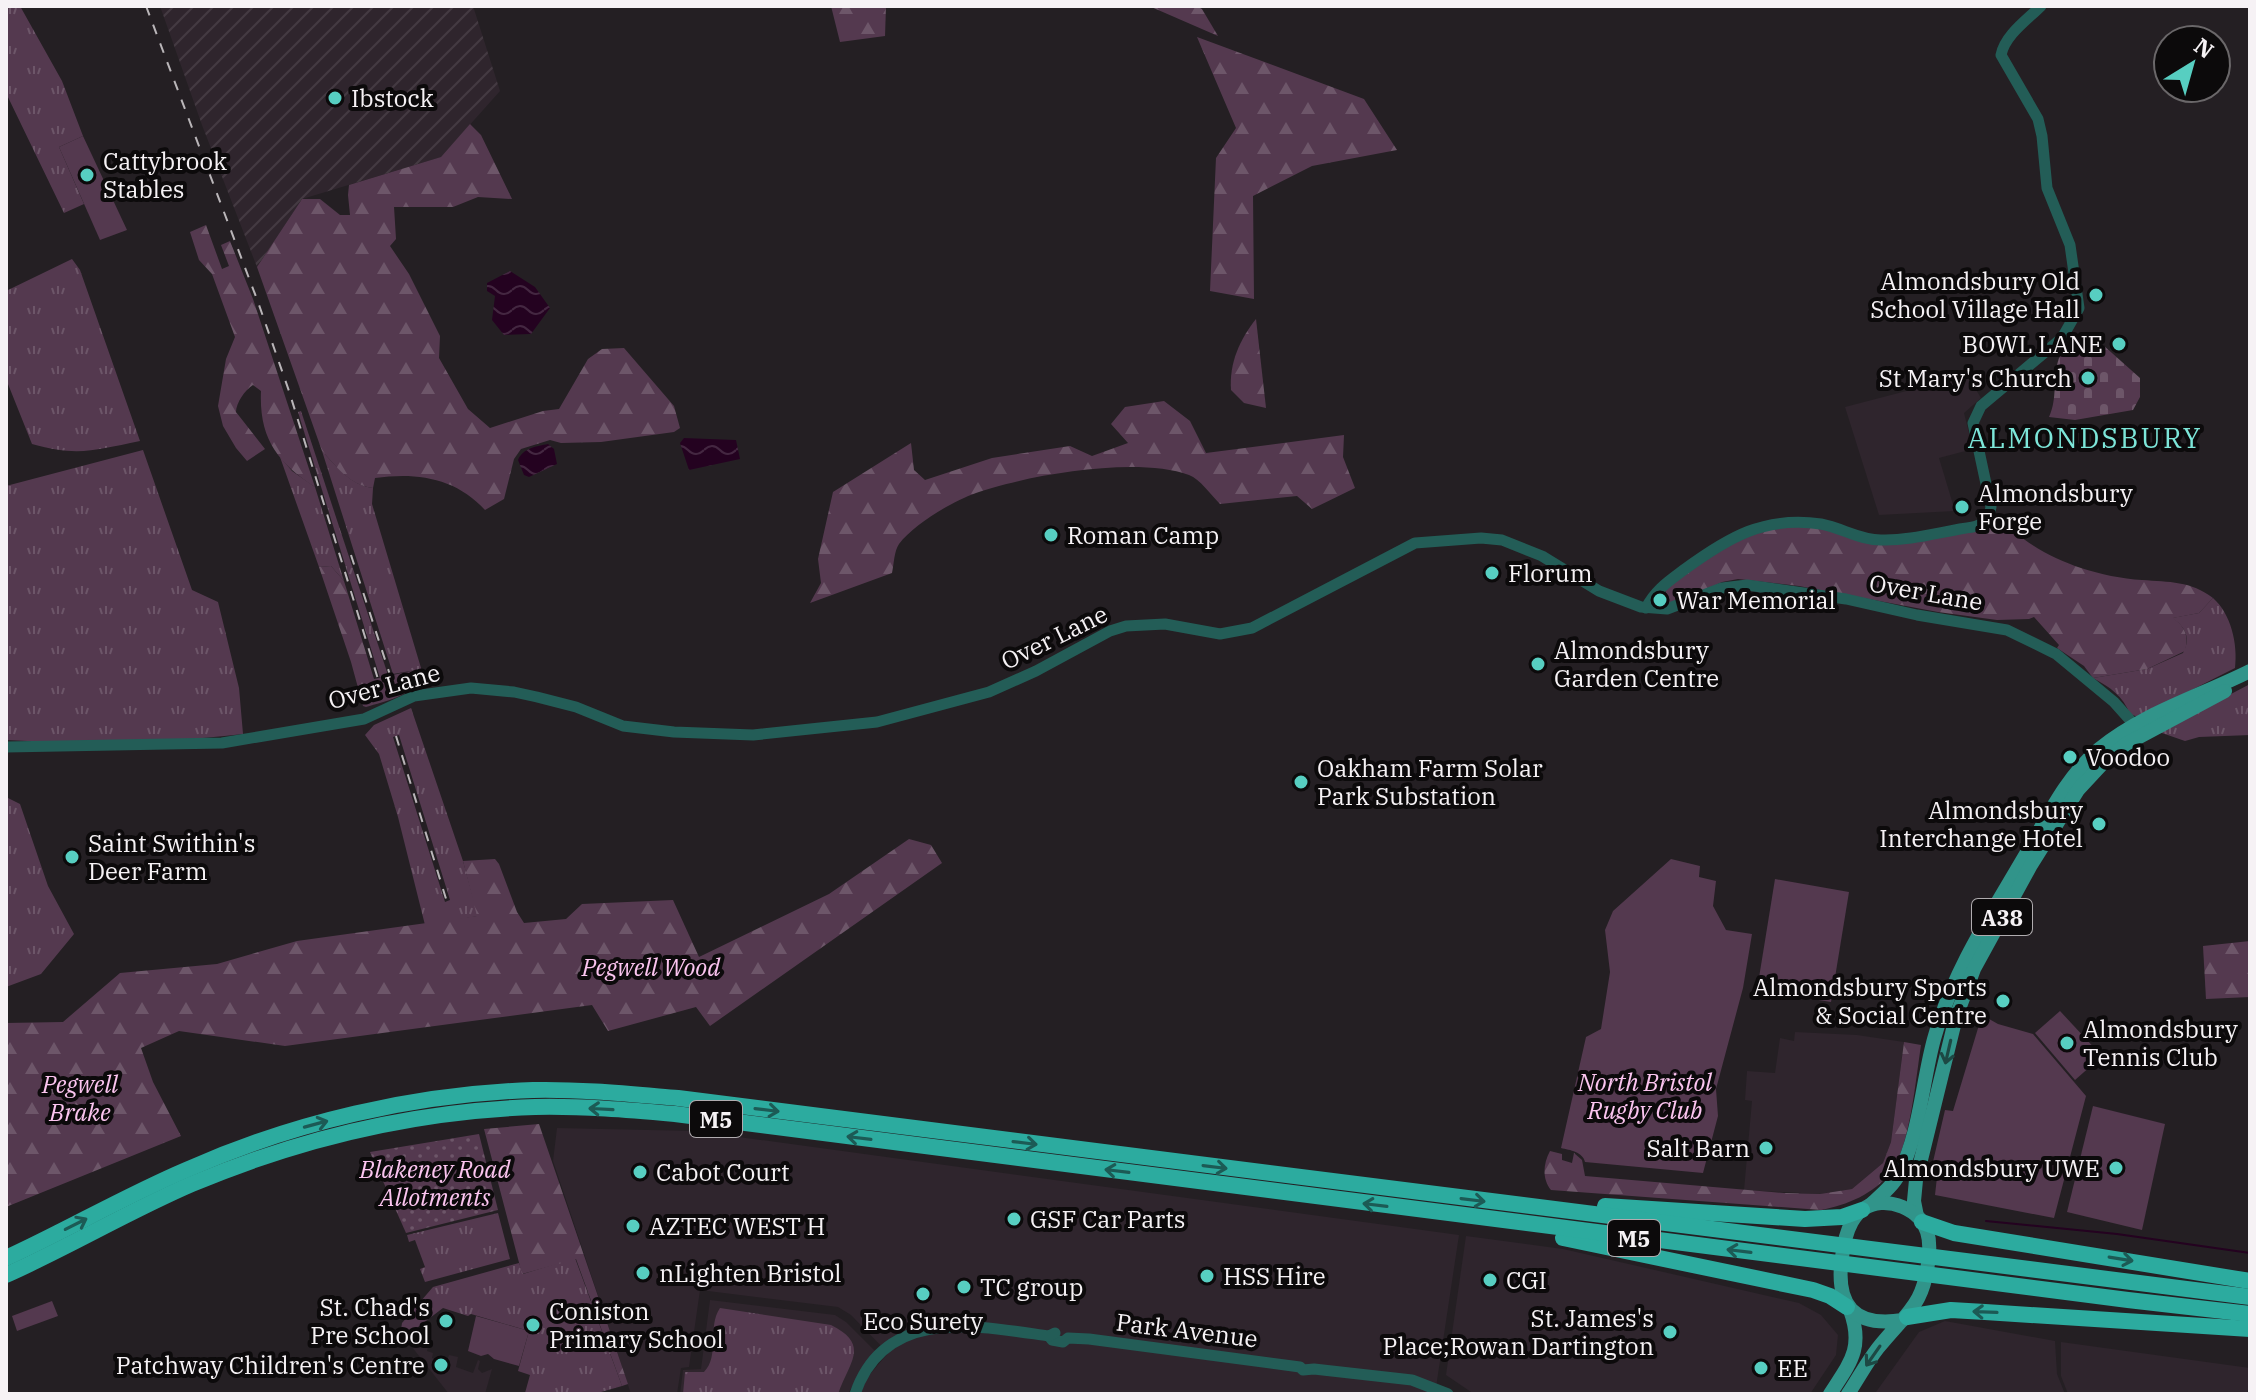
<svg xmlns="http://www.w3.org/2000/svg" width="2256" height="1400" viewBox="0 0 2256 1400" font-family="'IBM Plex Serif',serif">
<defs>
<pattern id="industrial-furrows" width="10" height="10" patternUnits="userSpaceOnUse" patternTransform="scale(2)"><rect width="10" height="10" fill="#2f252d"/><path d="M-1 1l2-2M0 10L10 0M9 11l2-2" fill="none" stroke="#443a42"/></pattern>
<pattern id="grass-tufts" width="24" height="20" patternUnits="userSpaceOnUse" patternTransform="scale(2)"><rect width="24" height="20" fill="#54394f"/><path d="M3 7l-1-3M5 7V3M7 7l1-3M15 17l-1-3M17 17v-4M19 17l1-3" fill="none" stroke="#6d5669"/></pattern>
<pattern id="forest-firs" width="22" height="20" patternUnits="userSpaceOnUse" patternTransform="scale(2)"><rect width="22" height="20" fill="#54394f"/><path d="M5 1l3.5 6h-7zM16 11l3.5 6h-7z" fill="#6d5669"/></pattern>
<pattern id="cemetery-stones" width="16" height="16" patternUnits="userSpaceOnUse" patternTransform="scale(2)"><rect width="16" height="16" fill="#54394f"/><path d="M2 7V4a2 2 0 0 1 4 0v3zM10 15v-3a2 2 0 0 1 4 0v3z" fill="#6d5669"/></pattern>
<pattern id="garden-dots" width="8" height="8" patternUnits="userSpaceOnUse" patternTransform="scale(2)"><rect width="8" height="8" fill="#54394f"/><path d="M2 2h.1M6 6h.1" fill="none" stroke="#6d5669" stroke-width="1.8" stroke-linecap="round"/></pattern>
<pattern id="water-waves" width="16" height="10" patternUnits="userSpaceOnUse" patternTransform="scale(2)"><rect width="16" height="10" fill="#240220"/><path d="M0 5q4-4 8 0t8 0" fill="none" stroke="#442741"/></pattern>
</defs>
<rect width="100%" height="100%" fill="#241f23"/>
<g fill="#2f252d">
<polygon points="1957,375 1970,380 1981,398 1964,413 1973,449 1939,458 1955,511 1879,515 1845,407 1937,383"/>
<polygon points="1795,1032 1857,1035 1904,1042 1891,1142 1883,1163 1852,1189 1820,1194 1744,1190 1752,1101 1745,1100 1747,1071 1775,1073 1780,1038 1794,1041"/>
<polygon points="557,1128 695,1131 1459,1235 1435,1394 861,1394 866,1379 888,1353 851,1315 838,1307 700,1290 689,1367 681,1368 677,1394 631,1394 553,1161"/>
<polygon points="1466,1236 1563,1249 1799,1303 1821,1315 1838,1335 1836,1355 1810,1394 1474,1394 1446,1375"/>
<polygon points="710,1300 835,1315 846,1322 876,1352 859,1374 848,1394 680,1394 683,1370 701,1369"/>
<polygon points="1945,1321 2055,1341 2057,1374 2065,1394 1878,1394 1876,1392 1919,1332"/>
<polygon points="401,1333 430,1340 427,1351 433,1353 432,1358 446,1363 449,1355 458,1357 456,1367 473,1373 478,1360 480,1361 478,1369 482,1373 492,1369 485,1394 449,1394"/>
<polygon points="2061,1342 2250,1368 2250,1381 2247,1394 2068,1394 2061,1376"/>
</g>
<polygon fill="url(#industrial-furrows)" points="160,6 473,6 500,91 441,157 302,199 257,267 202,125"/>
<g fill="url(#grass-tufts)" fill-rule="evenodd">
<polygon points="6,6 20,6 62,81 83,136 59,147 84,204 64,213 6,93"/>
<path d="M72,259L80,270L140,441C95,450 78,457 32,444L6,379V291Z"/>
<polygon points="301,411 388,675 380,678 298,412"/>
<path d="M143,450L192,590L218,602L239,688L243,734C165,743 85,744 6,740V486Z"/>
<path d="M322,451C337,467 350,485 373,488L372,504L424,678L417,683L419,675L416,670L393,674Z"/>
<polygon points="280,457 292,471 315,487 344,581 331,566 319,567"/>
<path d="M2213,598C2231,614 2238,644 2235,668L2138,717L2130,714C2123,696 2110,687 2093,678L2147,669L2183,653C2191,639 2186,627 2172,618L2199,613Z"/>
<polygon points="2250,684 2250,735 2199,737 2185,741 2159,732"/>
<path d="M411,708L463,861L478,916L425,925L398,817L379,754L365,735L374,725ZM399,735L450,900L445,902L393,737Z"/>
<polygon points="6,797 20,804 48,886 74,934 41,974 6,987"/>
<polygon points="498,1213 510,1259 425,1282 420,1269 425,1267 415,1240 409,1242 407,1235"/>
<polygon points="575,1258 622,1386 594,1394 525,1393 530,1375 518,1371 529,1331 471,1314 468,1316 443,1308 418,1327 416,1334 401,1330 402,1323 433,1287 519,1263 523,1274"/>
<path d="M720,1308L831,1325C871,1345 849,1362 838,1394H683L685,1372H704C720,1356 707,1327 720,1308Z"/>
</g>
<g fill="url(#forest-firs)">
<polygon points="831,6 886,6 885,36 840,42"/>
<polygon points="1149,6 1196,6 1202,9 1218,36"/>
<polygon points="1197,37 1364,99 1397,150 1312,166 1253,196 1254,299 1210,291 1216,158 1236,128"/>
<path d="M470,124L481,135L512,199L478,197L453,207H394L396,239L390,246L409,274L440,336L439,358L468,409L490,428L543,411L559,409L588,359L602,349L624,348L674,406L680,428L674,432L601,442L561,443L550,440L521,449L514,459L504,499L485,510C456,478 417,472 375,478L373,488C349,485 337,467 322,451L257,267L302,199H320L340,215H350L348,195L349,185L441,157Z"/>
<path d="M206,225L222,269L229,266L221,245L230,241L253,299L315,487C277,462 259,438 261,391L253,385C245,390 236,403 236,412L265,449L247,461L236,448L223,426L218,406L226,359L235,337L212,274L199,260L190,232Z"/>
<path d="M1256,319L1266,408L1244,403L1231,390C1229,363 1240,339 1256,319Z"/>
<path d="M1164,401L1190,421L1206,453L1344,435L1343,457L1355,488L1312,509L1297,496L1220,504C1211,495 1200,479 1189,475C1136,456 1028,475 976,493C953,501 914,524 899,544C894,551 894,564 892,573L810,603L821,583L818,559L833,492L911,443L914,470L925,480L992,458L1070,446L1092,456L1128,443L1111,424L1125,407Z"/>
<path d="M1991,513C2003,518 2007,525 2015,532C2033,548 2059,561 2081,568C2100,574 2122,579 2142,580C2169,582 2191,581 2213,598L2199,613L2173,618C2185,627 2189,635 2185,651L2147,669L2093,678L2084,666L2057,648L2059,645L2034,617L2029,619L1997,620L1938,612L1799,586L1738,579L1722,582L1677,604L1669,603L1665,589L1716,548L1772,524L1824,526L1859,538L1973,528Z"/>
<path d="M331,566L344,581L374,679L416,670L419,675C414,697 385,701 366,707L363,706L351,662L319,567Z"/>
<polygon points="909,839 931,845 942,863 710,1026 696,1007 608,1031 592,1005 285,1046 179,1031 141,1048 153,1082 181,1136 6,1207 6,1023 63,1022 120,973 217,964 297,941 477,916 463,861 495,859 499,864 517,912 524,923 566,919 582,904 673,900 699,957 829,894"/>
<polygon points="2250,941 2250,997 2206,999 2203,946"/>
<path d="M1904,1042L1921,1045C1916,1077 1910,1147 1891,1172C1874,1194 1847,1205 1821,1210L1551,1190C1542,1179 1543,1164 1550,1151L1562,1154V1160L1572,1163L1574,1153L1582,1160L1585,1176L1784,1193L1820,1194L1852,1189L1883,1163L1891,1142Z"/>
<polygon points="539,1124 628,1384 622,1386 576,1259 522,1274 484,1129"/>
</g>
<path fill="url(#cemetery-stones)" d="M2081,338L2103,345L2140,378V397L2133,410L2075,420L2049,417C2058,398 2052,378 2059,358C2062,351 2072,345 2077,339Z"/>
<g fill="#54394f">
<polygon points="83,136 127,230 100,240 59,147"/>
<path d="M1671,859L1700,866L1699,877L1716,881L1713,906L1726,930L1752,934L1743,988L1716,1089L1718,1116L1703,1173L1585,1162C1583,1152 1570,1150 1561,1148L1586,1037L1601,1029L1610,972L1605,930L1613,911Z"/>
<polygon points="1775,879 1849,892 1831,1002 1757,990"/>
<polygon points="2060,1011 2099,1053 2100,1058 2075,1080 2035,1033"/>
<polygon points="1982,1015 1998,1024 2033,1034 2086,1096 2054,1218 1935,1195 1938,1168 1932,1166 1945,1110 1953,1111"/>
<polygon points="2093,1106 2165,1124 2142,1230 2067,1212"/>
<polygon points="52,1301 58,1316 17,1331 12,1316"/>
<polygon points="476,1316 529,1331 519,1366 494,1359 488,1354 481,1356 468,1351"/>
</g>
<polygon fill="url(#garden-dots)" points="479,1134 498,1210 406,1233 370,1152"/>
<g fill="url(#water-waves)">
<polygon points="510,271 535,287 550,308 531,334 504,335 492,320 495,296 487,291 487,283"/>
<polygon points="684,438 736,440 740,459 689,470 680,443"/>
<path d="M548,444L554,449L557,464L529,477L524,475L518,460C523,448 537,446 548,444Z"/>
</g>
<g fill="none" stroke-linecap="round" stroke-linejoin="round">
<polyline stroke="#240220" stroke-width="2" points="1986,1221 2117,1234 2250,1253"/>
<g stroke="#235d57" stroke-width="11">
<path d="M1646,608C1655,590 1669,581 1685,569C1729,537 1764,516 1821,524C1842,528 1860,540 1881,540C1911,541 1943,531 1973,527C1984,524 1989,519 1991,507L1973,423L1981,406L2062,338L2079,308L2070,245L2047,188L2042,136L2038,119L2001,55C2005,35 2027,20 2041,6"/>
<polyline points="6,747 222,743 364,719 414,696 471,688 514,692 537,697 576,707 623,726 674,732 753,735 877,722 989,692 1036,671 1110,631 1126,626 1165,624 1220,634 1252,628 1415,543 1481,538 1502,540 1542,556 1599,591 1641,607 1667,609 1722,588 1747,585 1846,599 1917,615 2007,630 2056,654 2114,702 2139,730"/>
<polyline points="1049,1336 1052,1340 1063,1342 1068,1338 1089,1339 1300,1367 1303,1370 1314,1369 1412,1380 1448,1394"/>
<path d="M855,1394C885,1306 977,1326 1049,1336L1055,1333"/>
</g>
<g stroke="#31948a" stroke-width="14">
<path d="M1870,1205C1880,1196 1893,1186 1899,1174C1920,1133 1922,1083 1934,1039C1953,971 1991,914 2026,854C2047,818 2066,777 2099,749C2143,713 2200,696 2250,671"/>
<polyline points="1917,1216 1914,1201 1916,1180 1956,1017 1974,969 2031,865 2078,790 2104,762 2126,744 2225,691"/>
<path d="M1830,1394C1850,1363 1864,1348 1850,1310"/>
<path d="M1848,1394C1858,1379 1867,1362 1878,1348C1908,1311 1925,1305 1929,1254C1930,1242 1928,1228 1920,1219C1911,1209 1895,1202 1881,1203C1852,1205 1845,1234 1842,1257C1835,1305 1854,1328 1903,1320"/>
</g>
<g stroke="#2cab9f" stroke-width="16">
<polyline points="1605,1206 1805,1219 1842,1217 1862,1210"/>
<polyline points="1922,1222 1954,1233 2250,1281"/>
<polyline points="1563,1238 1813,1290 1830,1296 1847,1307"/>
<path d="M6,1258C67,1230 125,1196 186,1170C294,1122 414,1094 533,1090C581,1089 630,1094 678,1098L2250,1297"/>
<path d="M6,1275C69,1247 129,1211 192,1184C301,1138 418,1111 535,1107C582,1106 629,1110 675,1114L2128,1300L2250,1314"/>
<polyline points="1907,1317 1951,1310 1985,1312 2250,1329"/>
</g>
<g stroke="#bab6b9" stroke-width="2" stroke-dasharray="10 10" stroke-linecap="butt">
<polyline points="146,6 258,302 289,391 378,679"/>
<polyline points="351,555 390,675"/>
<polyline points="396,736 447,902"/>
</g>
</g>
<defs><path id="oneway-shaft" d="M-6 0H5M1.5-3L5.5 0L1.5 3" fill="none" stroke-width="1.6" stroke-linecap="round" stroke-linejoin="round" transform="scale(2)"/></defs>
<g stroke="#1d4844">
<use href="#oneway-shaft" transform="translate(1948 1052) rotate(103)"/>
<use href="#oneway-shaft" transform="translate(1873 1356) rotate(125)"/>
</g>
<g stroke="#1c5a55">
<use href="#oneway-shaft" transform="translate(601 1109) rotate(-177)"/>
<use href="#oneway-shaft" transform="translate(767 1110) rotate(7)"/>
<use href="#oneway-shaft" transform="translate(316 1124) rotate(-15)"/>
<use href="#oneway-shaft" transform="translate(859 1138) rotate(-173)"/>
<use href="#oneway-shaft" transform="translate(1025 1143) rotate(7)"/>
<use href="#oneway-shaft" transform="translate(1215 1167) rotate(7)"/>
<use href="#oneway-shaft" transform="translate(1117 1171) rotate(-173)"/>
<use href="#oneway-shaft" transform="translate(1473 1200) rotate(7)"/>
<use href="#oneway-shaft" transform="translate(1375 1205) rotate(-173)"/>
<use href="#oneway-shaft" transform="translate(76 1224) rotate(-27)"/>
<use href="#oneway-shaft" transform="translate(1739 1251) rotate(-173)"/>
<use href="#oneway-shaft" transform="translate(2121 1259) rotate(9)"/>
<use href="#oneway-shaft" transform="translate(1985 1312) rotate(-178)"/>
</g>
<g fill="#57cec1" stroke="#0c0a0b" stroke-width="3">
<circle cx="335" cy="98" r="8"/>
<circle cx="87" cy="175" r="8"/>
<circle cx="2096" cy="295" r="8"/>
<circle cx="2119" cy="344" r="8"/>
<circle cx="2088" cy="378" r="8"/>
<circle cx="1962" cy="507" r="8"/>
<circle cx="1051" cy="535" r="8"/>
<circle cx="1492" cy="573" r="8"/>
<circle cx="1660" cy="600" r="8"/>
<circle cx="1538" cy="664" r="8"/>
<circle cx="2070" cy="757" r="8"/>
<circle cx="1301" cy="782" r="8"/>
<circle cx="2099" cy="824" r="8"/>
<circle cx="72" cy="857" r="8"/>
<circle cx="2003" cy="1001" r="8"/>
<circle cx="2067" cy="1043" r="8"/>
<circle cx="1766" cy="1148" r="8"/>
<circle cx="2116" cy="1168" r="8"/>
<circle cx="640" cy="1172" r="8"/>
<circle cx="1014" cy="1219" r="8"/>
<circle cx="633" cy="1226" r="8"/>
<circle cx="643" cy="1273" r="8"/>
<circle cx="1207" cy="1276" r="8"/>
<circle cx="1490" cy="1280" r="8"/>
<circle cx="964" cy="1287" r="8"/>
<circle cx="923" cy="1294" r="8"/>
<circle cx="446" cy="1321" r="8"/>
<circle cx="533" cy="1325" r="8"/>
<circle cx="1670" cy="1332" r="8"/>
<circle cx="441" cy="1365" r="8"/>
<circle cx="1761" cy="1368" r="8"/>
</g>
<g text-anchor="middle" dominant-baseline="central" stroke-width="8" stroke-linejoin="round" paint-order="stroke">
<g fill="#0c0a0b" stroke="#b0acaf" stroke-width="2">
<rect x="1972" y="899" width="60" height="36" rx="6"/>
<rect x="690" y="1101" width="52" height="36" rx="6"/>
<rect x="1608" y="1220" width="52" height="36" rx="6"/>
</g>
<g font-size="22" font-weight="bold" fill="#f6f2f5">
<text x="2002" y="917">A38</text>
<text x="716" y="1119">M5</text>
<text x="1634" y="1238">M5</text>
</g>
<g font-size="24" fill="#f6f2f5" stroke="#0c0a0b" text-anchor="start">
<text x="351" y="98">Ibstock</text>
<text x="103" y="161">Cattybrook<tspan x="103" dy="28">Stables</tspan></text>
<text x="2080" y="281" text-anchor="end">Almondsbury Old<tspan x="2080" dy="28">School Village Hall</tspan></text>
<text x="2103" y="344" text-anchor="end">BOWL LANE</text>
<text x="2072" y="378" text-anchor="end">St Mary's Church</text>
<text x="1978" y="493">Almondsbury<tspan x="1978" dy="28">Forge</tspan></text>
<text x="1067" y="535">Roman Camp</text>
<text x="1508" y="573">Florum</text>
<text x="1676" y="600">War Memorial</text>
<text x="1554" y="650">Almondsbury<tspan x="1554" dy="28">Garden Centre</tspan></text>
<text x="2086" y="757">Voodoo</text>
<text x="1317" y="768">Oakham Farm Solar<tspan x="1317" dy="28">Park Substation</tspan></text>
<text x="2083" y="810" text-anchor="end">Almondsbury<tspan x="2083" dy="28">Interchange Hotel</tspan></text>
<text x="88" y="843">Saint Swithin's<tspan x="88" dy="28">Deer Farm</tspan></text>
<text x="1987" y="987" text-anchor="end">Almondsbury Sports<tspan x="1987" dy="28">&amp; Social Centre</tspan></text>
<text x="2083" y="1029">Almondsbury<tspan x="2083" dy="28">Tennis Club</tspan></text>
<text x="1750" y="1148" text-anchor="end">Salt Barn</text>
<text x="2100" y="1168" text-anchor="end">Almondsbury UWE</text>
<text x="656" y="1172">Cabot Court</text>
<text x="1030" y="1219">GSF Car Parts</text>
<text x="649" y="1226">AZTEC WEST H</text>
<text x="659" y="1273">nLighten Bristol</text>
<text x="1223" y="1276">HSS Hire</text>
<text x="1506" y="1280">CGI</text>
<text x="980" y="1287">TC group</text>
<text x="430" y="1307" text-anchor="end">St. Chad's<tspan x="430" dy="28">Pre School</tspan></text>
<text x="549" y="1311">Coniston<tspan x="549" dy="28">Primary School</tspan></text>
<text x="1654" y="1318" text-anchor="end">St. James's<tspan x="1654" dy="28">Place;Rowan Dartington</tspan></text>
<text x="923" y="1321" text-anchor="middle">Eco Surety</text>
<text x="425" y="1365" text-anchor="end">Patchway Children's Centre</text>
<text x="1777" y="1368">EE</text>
</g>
<g font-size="24" fill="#f6f2f5" stroke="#0c0a0b">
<text transform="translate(1926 592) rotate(10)">Over Lane</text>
<text transform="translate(1054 637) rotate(-26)">Over Lane</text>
<text transform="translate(384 686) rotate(-15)">Over Lane</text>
<text transform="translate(1187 1330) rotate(7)">Park Avenue</text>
</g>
<g font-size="24" font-style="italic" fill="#fcc5f0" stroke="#0c0a0b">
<text x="651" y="967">Pegwell Wood</text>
<text x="1645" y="1082">North Bristol<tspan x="1645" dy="28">Rugby Club</tspan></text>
<text x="80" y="1084">Pegwell<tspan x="80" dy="28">Brake</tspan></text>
<text x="435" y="1169">Blakeney Road<tspan x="435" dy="28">Allotments</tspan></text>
</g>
<g font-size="28" letter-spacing="2" fill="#7de6d9" stroke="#0c0a0b">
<text x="2085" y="437">ALMONDSBURY</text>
</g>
</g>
<rect width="2256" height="1400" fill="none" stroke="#f6f2f5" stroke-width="16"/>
<g transform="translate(2192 64) rotate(37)"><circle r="38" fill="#0c0a0b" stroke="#6a6769" stroke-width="2"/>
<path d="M0-6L14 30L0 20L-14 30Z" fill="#57cec1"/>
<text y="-12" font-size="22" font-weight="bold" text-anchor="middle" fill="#f6f2f5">N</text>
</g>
</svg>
